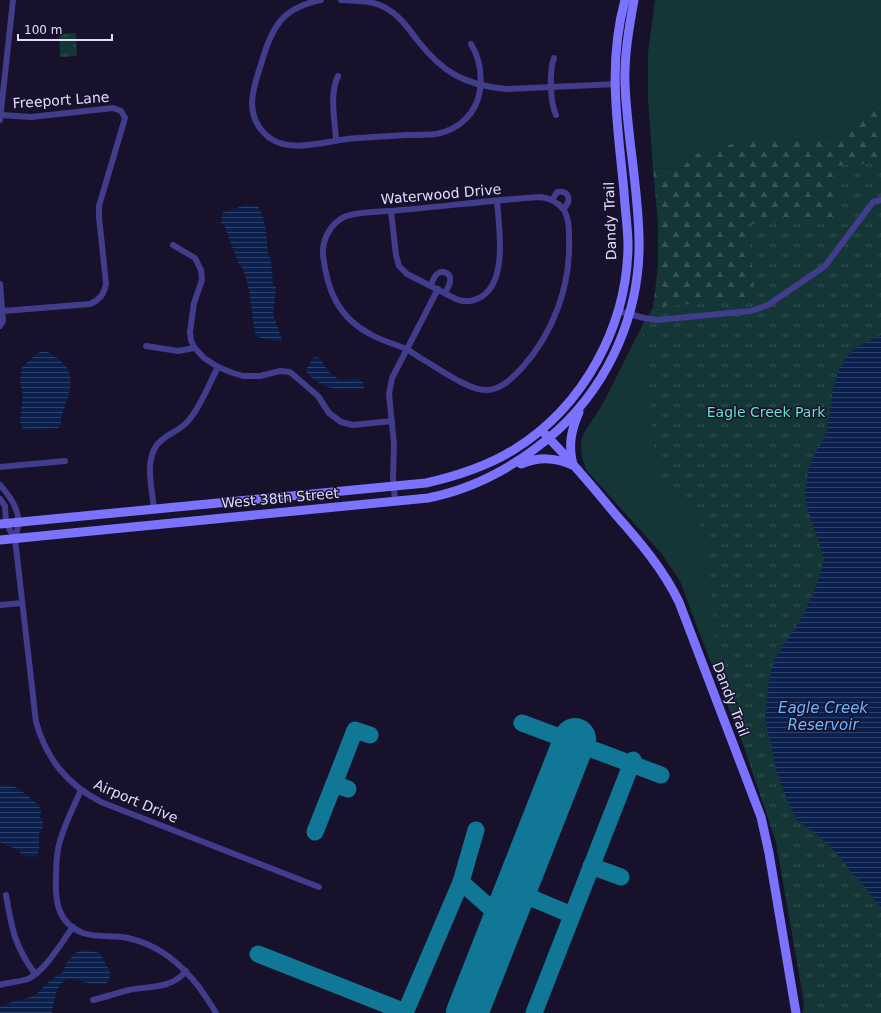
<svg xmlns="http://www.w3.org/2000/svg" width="881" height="1013" viewBox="0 0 881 1013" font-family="'DejaVu Sans',sans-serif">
<defs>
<pattern id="forest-firs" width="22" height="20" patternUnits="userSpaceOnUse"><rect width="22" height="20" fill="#143636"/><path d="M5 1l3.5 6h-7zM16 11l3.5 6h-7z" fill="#365254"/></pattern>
<pattern id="park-tufts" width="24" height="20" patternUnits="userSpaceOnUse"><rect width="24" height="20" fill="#143636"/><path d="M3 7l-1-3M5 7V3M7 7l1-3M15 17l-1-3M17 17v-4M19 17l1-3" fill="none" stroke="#365254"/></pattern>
<pattern id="water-rules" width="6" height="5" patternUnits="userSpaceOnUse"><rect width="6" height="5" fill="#0b204c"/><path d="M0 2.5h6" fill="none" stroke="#2e4067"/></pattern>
</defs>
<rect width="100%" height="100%" fill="#17112c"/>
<g fill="#143636">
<polygon points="655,0 881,0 881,102 854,125 835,137 794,140 698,153 681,168 653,169 648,99 648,53"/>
<path d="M755,298L778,833L697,627L680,581L661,553L587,471C583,461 579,449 582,438C587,425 598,414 604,401C621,370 634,338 653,308Z"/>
</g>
<polygon fill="url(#forest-firs)" points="881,102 881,171 847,217 755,298 653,308 658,265 658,223 653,169 681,168 698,153 748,140 794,140 835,137 854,125"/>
<g fill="url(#park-tufts)">
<polygon points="76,33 77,56 60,57 59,34"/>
<polygon points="881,162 881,1013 803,1013 804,1003 776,842 743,744 719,683 708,559 697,511 658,481 642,325 653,308 755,298 748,224 839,218 835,166"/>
</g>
<g fill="url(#water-rules)">
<path d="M247,205L258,206L263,216L266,230L268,255L271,260L273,284L276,287L273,314L282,340L281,342L257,337L256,336C251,318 251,276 239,264L224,225L221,223L223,212Z"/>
<polygon points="881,335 881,908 861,882 849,870 841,858 823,839 797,820 784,793 776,769 765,719 769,680 775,658 804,614 820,576 824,558 807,508 805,494 808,471 817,450 827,431 833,389 839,369 846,358 854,349"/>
<path d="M45,351C51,353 57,357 61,361C80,380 66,398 61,419V425L58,428L25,430L23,429L20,422L23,395L20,382L22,367L37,353Z"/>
<path d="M316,357L320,358C325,366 331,378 342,380C352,381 350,375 363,381L364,389C344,387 334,393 316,381C311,378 307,374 306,369L313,358Z"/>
<path d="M0,785L13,786L19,789L39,805L41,813L40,817C47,828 40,827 39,835C39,842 41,850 36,857H30L21,855L19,850L8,846L0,842Z"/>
<path d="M80,950H87L100,953L111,974L108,982C103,985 100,984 95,984C87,984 79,979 70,979C56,980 54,1003 52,1013H0V1007L14,1001L31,997L38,993L49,981L63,972C65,963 72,955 80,950Z"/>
</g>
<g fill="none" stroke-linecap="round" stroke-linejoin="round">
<g stroke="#107896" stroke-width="17">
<polyline points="522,723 661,775"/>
<polyline points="334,784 355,730 370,735"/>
<polyline points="315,832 334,784 348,789"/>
<polyline points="591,866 621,877"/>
<polyline points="522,874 524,889 529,897 572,915"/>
<polyline points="461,882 504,920"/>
<path d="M508,910C514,903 519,898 529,897"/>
<polyline points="258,954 405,1012"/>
<polyline points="405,1013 461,882 476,830"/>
<polyline points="534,1013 633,760"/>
</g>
<polyline stroke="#107896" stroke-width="42" points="467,1013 575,739"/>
<g stroke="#413c8b" stroke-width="6">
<path d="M321,0C285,7 273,24 263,58C255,84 242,111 265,134C287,157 330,139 358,138C374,137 390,136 406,135C416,135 426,135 436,134C459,130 477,113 480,90C482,74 479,57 471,44"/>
<path d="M341,0C356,1 373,0 386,8C400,16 408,28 418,41C443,73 465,85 506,89L617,84"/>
<path d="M554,58C549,71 550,102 556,115"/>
<path d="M1,115L31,117L113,108L121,111L125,118L99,206V217L106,283C105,293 100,300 90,304L3,311"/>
<polyline points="0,120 13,0"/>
<path d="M336,140C335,119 329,96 338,76"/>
<path d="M540,197C549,198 558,202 564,210C569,219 569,228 569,238C571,286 553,334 521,369C511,379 501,390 485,390C468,390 438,368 422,359C417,356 412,352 406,349C395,344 382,341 370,334C338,317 327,290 323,255C322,240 330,224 344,217C358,211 386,212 401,210C447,206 494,200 540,197Z"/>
<path d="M552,200L557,192C570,190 572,201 563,209"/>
<path d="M391,211L396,255L399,266L407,274L456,299C463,302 470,302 477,299C509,286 499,228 497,201"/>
<polyline points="173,245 195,258 201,270 202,280 194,303 190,332 191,340 194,347 204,358 218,367 233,373 243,376 260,376 280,371 290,372 318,396 329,413 341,422 353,425 392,421"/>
<polyline points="0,284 3,321 0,326"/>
<path d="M431,285C432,282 434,277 437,274C443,269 452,274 450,281C450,285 447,289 445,293"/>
<polyline points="618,311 644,318 657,320 751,311 768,305 825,266 873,202 881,200"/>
<polyline points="146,346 178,351 194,348"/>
<polyline points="0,467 65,461"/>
<path d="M0,485C9,495 20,509 18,524C18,529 16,534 15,539L36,722C47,760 67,784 101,802L319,887"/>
<polyline points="0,499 5,506 6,523 15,539"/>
<polyline points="395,501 393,477 394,444 389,394 392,378 438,289"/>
<path d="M154,509C152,487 142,454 163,439C171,432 181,430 188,421C200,408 209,384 218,367"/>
<polyline points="0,605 22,603"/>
<path d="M81,790C74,806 65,823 60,841C56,853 56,865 56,877C55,900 57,923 83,933C97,938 113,935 128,938C159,945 180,963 199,987C205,996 211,1004 216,1013"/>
<path d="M6,895C12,929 14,945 35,974"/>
<path d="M0,985C9,982 19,982 28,979C46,970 61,943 73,927"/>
<path d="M93,1000C105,997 117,993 129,990C149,986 172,989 186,971"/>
</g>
<g stroke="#7b73ff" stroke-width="9">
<path d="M545,434C570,460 593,487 616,515C640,542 663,569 679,602L761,817L769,853L796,1013"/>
<path d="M521,464C539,457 554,457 572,465"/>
<path d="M573,465C568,445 571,431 579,412"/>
<path d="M0,524L426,483C457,476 488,466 515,449C584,406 627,326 628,246C628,228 625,210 624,192C618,126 607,65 625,0"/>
<path d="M0,540L428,498C477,488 521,463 558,430C611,381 641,310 639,238C638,186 627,135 625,84C624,56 629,28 634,0"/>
</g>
</g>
<g text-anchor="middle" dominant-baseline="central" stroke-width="3" stroke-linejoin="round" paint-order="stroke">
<g font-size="14" fill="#e1dcff" stroke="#17112c">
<text transform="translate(61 100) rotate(-4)">Freeport Lane</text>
<text transform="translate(441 194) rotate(-5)">Waterwood Drive</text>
<text transform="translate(610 221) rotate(-92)">Dandy Trail</text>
<text transform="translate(280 498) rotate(-5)">West 38th Street</text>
<text transform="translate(731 699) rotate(69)">Dandy Trail</text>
<text transform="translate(136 801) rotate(23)">Airport Drive</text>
</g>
<g font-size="14" fill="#65e2c7" stroke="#17112c">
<text x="766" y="412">Eagle Creek Park</text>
</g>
<g font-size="15" font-style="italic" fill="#6ab6ff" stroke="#17112c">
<text x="823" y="708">Eagle Creek<tspan x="823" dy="17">Reservoir</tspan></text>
</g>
</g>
<path d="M18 34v6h94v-6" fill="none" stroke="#e1dcff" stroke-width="2"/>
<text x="24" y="34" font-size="12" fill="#e1dcff" stroke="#17112c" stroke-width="3" paint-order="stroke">100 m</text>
</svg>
